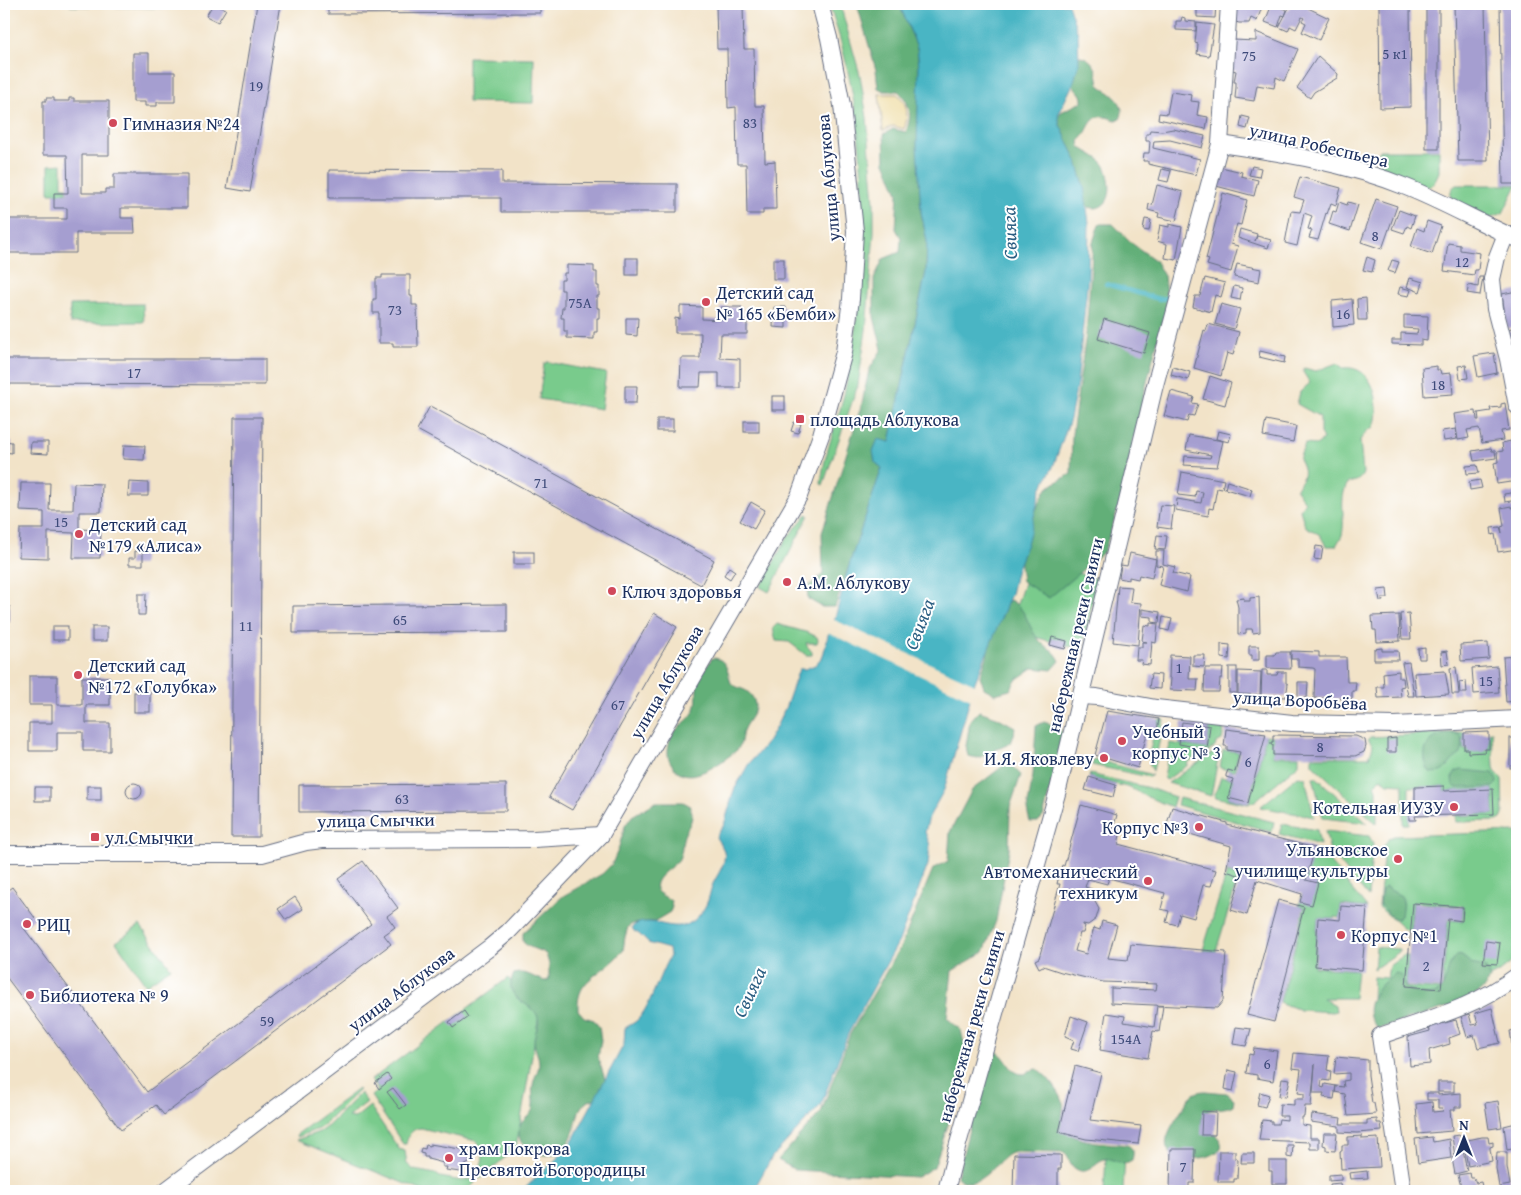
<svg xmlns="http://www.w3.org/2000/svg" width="1521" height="1195" viewBox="0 0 1521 1195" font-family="'Gentium Book Plus',serif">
<rect width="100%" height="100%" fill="#fff"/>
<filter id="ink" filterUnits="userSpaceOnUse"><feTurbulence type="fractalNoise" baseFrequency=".02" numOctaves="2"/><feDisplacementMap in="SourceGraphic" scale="10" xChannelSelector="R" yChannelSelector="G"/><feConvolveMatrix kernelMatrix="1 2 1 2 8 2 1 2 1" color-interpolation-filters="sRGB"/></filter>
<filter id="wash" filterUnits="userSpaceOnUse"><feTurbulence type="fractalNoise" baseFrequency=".0096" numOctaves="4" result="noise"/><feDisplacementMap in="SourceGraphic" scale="20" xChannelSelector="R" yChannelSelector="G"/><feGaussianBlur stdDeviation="1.12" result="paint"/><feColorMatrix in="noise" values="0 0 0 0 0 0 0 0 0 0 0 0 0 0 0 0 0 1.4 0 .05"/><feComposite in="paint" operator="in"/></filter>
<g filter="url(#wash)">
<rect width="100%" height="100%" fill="#f2e3c8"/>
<g fill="#79cb8c" stroke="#4a7d75">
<polygon points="70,4 165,4 165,8 70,6"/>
<path d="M829,4H840L860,75L867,118L874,202V233L866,330L858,385L823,485L821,484C823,463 829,446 835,426C842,405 847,384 850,363C870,245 869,118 829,4Z"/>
<polygon points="468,57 534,58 533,103 468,102"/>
<polygon points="1379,150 1439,150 1439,172 1434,183 1427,187 1423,187 1381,170 1375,156"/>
<polygon points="62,164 62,187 67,187 67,193 49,193 49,165"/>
<path d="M1456,185H1517L1503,213L1490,218L1452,199C1449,194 1451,188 1456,185Z"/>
<polygon points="143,304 144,322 70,323 70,305"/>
<polygon points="547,362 606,373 601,409 539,399 544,364"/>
<path d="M1337,363L1343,368C1374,364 1382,405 1374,427L1367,431L1360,440L1363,473C1361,480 1355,482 1348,483C1338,498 1346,518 1342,535C1341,538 1338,542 1336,546H1326L1320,535L1305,526L1300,510L1305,501L1296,490C1303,477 1307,473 1299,459L1305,444L1316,445L1323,440L1320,433V417L1297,404L1300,392L1310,383L1303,372L1304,368L1316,371Z"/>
<polygon points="807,514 809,515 769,592 760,587 787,538"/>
<polygon points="1032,559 1096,579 1090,613 1082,648 1067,646 1035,637 1014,613"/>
<polygon points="777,624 809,633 817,637 818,640 817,643 806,643 807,646 812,652 812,655 806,655 789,642 776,641 773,628"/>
<path d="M1159,719L1164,720L1153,771C1145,760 1152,745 1154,732H1157Z"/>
<polygon points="1210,727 1224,729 1222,740 1216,743 1215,747 1199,757 1198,756 1187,763 1188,765 1166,780 1164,777 1170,743 1207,749"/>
<polygon points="1464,732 1464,750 1489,750 1489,732 1492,732 1494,767 1495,771 1502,779 1503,815 1501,819 1497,821 1456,822 1455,816 1494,814 1493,789 1444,791 1444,786 1409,787 1409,824 1403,824 1403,784 1388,783 1381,778 1374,785 1377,789 1377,824 1312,764 1312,757 1369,757 1373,746 1368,739 1370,737"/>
<polygon points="1266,735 1273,736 1273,756 1299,756 1299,764 1255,801 1248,804 1214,797 1221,777 1233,779 1228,798 1249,803"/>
<polygon points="1220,748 1211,796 1168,783"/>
<polygon points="1223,750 1239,752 1234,771 1220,768"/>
<polygon points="1094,759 1152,775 1149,777 1092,765"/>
<polygon points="1090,774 1149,788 1175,797 1172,807 1145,796 1130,788 1089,777"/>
<polygon points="1298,776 1305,777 1314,817 1260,807"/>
<polygon points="1313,777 1316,777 1367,823 1323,818"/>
<polygon points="1179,798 1274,822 1272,832 1177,805"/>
<polygon points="1282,824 1317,830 1320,845 1279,834"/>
<polygon points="1325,831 1369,836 1373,843 1368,897 1330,851"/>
<polygon points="1517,832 1517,958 1501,971 1436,1004 1372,1000 1373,977 1387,978 1389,966 1403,956 1408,956 1406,987 1442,990 1448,920 1463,921 1463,906 1413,902 1410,930 1405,930 1379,907 1384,846 1389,838 1394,836"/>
<polygon points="1314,849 1320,851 1339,873 1337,876 1342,882 1345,881 1367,908 1341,905 1340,918 1334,917 1334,919 1318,918 1314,967 1357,970 1354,998 1323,998 1335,1005 1336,1011 1333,1012 1300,1010 1290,1006 1283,1005 1280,1002 1305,907 1299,906"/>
<polygon points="1227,872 1239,876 1216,951 1203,950"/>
<polygon points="140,925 171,968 146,985 116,942"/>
<polygon points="1376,947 1399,949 1399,952 1374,969"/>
<path d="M508,978L539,1015L516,1148L480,1179L476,1175C484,1164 486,1152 476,1141L421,1128C411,1129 408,1135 406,1144H403L371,1096L378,1091L371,1080Z"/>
<polygon points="358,1089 359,1090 324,1125 318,1129 297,1137 296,1135"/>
<polygon points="360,1093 367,1102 348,1117 355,1118 370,1106 399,1149 405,1151 407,1164 414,1170 436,1174 440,1177 462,1181 472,1179 475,1183 466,1191 423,1191 296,1140 319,1132 328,1126"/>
<polygon points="1106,1157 1125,1157 1123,1191 1104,1191"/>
</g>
<g fill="#62af78" stroke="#3e6f6b">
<path d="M857,4H901L902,11L917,47L919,66L921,212L927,241L926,272L890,442L875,462L882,468L835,607H822L808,599L807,588L823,574L822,533L862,403L869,370L882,349L874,317V279L883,259L900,252L901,238L896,229L898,193L885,162L884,134L893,129L906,132C912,116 911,103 898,91H884L878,88L876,70Z"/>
<path d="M1081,56C1096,61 1097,71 1099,85C1110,93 1128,103 1120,119L1116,120C1112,119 1108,117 1104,117C1089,114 1089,134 1079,141L1080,147C1089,154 1101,157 1106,168C1111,181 1114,205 1096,208C1090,208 1086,207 1083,202C1079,198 1078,190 1076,184C1069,162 1063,140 1058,117L1061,112L1082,102C1083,93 1076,90 1071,84L1077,57Z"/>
<polygon points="1099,224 1113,224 1134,245 1155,260 1164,276 1167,303 1141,406 1120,503 1104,552 1049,598 1022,581 1018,547 1045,491 1053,484 1071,474 1072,434 1086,334 1093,242"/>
<path d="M1010,600C1028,609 1027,628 1040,641C1048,650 1054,648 1060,661L1052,670L1033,668L1017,679L1010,690L995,694L984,688L980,676L987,657L990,629L996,616Z"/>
<path d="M712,658C727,658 727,671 731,683C737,689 746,688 751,695C762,710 747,719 743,731C741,738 742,744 737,750C722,762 686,791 671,763C666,756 668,745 671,737C676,726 689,722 694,711C699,702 695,691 698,681C701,673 708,665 712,658Z"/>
<polygon points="979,711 997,717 1015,727 1014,735 1011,743 978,758 968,756 966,746 970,721"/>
<polygon points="1044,722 1059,727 1064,737 1043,817 1038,822 1030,822 1027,810 1033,775 1036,726"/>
<path d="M1459,734L1461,735L1463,744L1461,754C1459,756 1456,757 1454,759C1446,767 1444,775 1430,772C1421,760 1423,741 1439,736C1445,733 1452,734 1459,734Z"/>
<polygon points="1008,762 1021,775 1010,807 1009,850 996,921 984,952 952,971 947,1018 961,1030 968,1060 961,1086 934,1167 917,1177 795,1170 778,1160 821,1112 850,1034 901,946 933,869 948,861 950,832 972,790"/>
<polygon points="1461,770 1493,773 1496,777 1497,783 1493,787 1457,788 1453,785 1452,778 1456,772"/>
<path d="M656,802H683L689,805C690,807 692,811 692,813C693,823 685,830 683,839C682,845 682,853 679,859C674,867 652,877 656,889C657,894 667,897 671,901L672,907L670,912L655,921L632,924L628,927L625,937L623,951C617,957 611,963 604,968C588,981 577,986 578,1010L584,1017L594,1020L599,1027L601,1040L598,1058L606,1082L600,1097C594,1099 587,1101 583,1105C578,1110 578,1117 576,1123C572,1139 565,1156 545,1155C530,1154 514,1143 520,1126C522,1120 529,1117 532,1111C535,1103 531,1093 533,1085C534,1077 539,1071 539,1063C539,1055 534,1049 534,1041C534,1033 541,1024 537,1015C531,1002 501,999 514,974C527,970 534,979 545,981L549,980V964L546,954C538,949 530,949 523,942V933L563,896L602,874L612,864L618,850L625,826L632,816Z"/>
<polygon points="1385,887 1401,896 1403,900 1401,916 1397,919 1392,917 1380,905 1382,890"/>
<path d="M1457,955L1462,956L1472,964L1486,968L1488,972L1490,979L1484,988L1470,1000L1378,1029C1376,1026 1373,1023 1371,1019C1363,1002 1383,980 1396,973C1403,975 1402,980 1405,986C1412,995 1427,996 1437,993C1449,985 1445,964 1457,955Z"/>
<path d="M995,1051C1009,1056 1008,1075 1025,1074L1029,1071L1037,1069C1046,1074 1061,1093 1063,1102C1065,1112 1057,1124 1067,1132C1079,1143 1111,1143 1127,1145C1134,1148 1134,1153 1132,1160L1124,1164C1118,1163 1111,1157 1105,1159C1094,1161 1089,1177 1076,1169C1069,1165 1070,1157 1064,1153L1017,1152C1015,1152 1011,1153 1009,1154C996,1161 977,1195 957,1177L988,1055Z"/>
<path d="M1205,1091L1227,1093L1234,1099L1233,1105C1224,1111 1204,1106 1202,1117C1199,1133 1225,1132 1221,1149C1213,1156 1203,1159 1192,1158C1186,1158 1178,1158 1173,1155C1157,1145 1174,1123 1180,1113C1184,1107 1188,1098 1194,1094C1197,1092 1201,1091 1205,1091Z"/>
</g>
<path fill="#eeda9e" stroke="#84847e" d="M879,94H897C908,103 909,117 904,129L893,126L883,131Z"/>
<path fill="#48b5c4" stroke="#327291" d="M901,4H1068L1078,34L1079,64L1073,84L1058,115L1060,125L1077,161L1084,187L1089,223L1088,277L1077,384L1070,419L1053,467L1041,489L1027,544L1017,568L1011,594L975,682L944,790L929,817L925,832L930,845L928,865L899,941L848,1034L821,1105L772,1157L753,1191H522L569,1147L624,1044L625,1028C628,1026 632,1024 635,1022C650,1010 659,973 670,956L669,949L648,943L639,934L634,931L632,927C654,909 683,948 706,905C709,899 710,892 712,886C717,874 727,864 724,851C722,845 718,842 716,837L718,833L724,825L734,790L748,765L768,741L777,725L786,706L799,669H805L815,665L823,656L828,635L835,618L850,562L882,468L875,462L873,451L878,439L890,442L926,272L927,241L921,212L917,145L919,66L917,47L902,11Z"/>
<polygon fill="#f2e3c8" points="832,619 977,685 973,700 826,632"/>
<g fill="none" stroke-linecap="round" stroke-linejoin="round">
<polyline stroke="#48b5c4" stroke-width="4.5" points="1106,284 1159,299 1169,298 1174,290"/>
</g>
<g id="blocks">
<g fill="#a59ed0">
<polygon points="213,4 226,9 218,22 206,16"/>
<polygon points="257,4 281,4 250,192 227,188"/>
<polygon points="328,4 540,4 540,13 328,14"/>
<polygon points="716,4 743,4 744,49 754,49 755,106 764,106 765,162 775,161 776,209 763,209 763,214 747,214 746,164 737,164 736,107 728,108 727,49 717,49"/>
<polygon points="1190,4 1216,4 1215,18 1197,17 1197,9 1190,8"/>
<polygon points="1236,4 1263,4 1257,21 1251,18 1249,23 1239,23 1233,21"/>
<polygon points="1272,4 1287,10 1285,16 1282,15 1278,27 1265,22"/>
<polygon points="1291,4 1300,5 1301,4 1310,4 1308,8 1329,18 1319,40 1302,32 1306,23 1302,21 1304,18 1302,17 1296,29 1290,26 1288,31 1279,27"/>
<polygon points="1379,4 1410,4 1411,107 1380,108"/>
<rect x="1426" y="4" width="13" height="145"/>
<polygon points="1454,4 1485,4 1488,161 1458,161"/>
<polygon points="1500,4 1514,4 1517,184 1503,184"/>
<polygon points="1182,17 1185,18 1185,21 1196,22 1196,31 1176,30 1176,21 1181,21"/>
<polygon points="1197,23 1214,25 1209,56 1197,54 1198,44 1195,43"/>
<polygon points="1256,32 1298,49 1284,81 1276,77 1274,88 1257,85 1254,101 1235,98 1236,87 1236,82 1234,82 1236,71 1232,70 1233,40 1256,41"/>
<polygon points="133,53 149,53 149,72 175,72 175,102 157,102 157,106 145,106 145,102 133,102"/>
<polygon points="1318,56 1338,74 1337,78 1314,92 1310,98 1297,88"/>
<polygon points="1171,92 1192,95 1191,101 1199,102 1197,115 1208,117 1206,129 1158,119 1159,113 1167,114"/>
<polygon points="46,98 54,98 54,101 69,101 69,98 74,98 74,101 109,101 109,155 82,155 82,193 105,193 105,189 114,189 114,174 187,174 187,208 121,208 121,218 134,218 135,233 76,233 76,253 4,253 4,219 67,219 67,208 54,208 54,193 68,193 67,155 43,155 43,101 46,101"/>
<polygon points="1242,116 1250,118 1247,129 1240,127"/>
<polygon points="1173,129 1205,136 1202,148 1170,140 1154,141 1153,148 1200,159 1196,175 1148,164 1148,161 1143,161 1144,153 1149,153 1150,141 1146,141 1146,134 1149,134 1150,130 1162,131"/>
<polygon points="1252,166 1261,168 1259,177 1249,175"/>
<polygon points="1221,167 1242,172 1241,176 1258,180 1254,196 1216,186"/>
<polygon points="1162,169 1171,171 1168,182 1159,180"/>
<polygon points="329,170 502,171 502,183 677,184 677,212 501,212 501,198 329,198"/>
<polygon points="1300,177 1341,188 1336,205 1331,203 1327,214 1326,213 1318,240 1309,238 1312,230 1308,229 1312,216 1304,213 1297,246 1285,243 1291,211 1300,212 1304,200 1294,197"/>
<polygon points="1157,185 1183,192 1176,221 1158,217 1159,213 1148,210 1149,204 1152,205"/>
<polygon points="1223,193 1247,200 1241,225 1237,224 1231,244 1238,246 1231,272 1207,265 1209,260 1206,259"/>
<polygon points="1376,199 1397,206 1382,249 1361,242"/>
<polygon points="1339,202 1347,205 1348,202 1358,205 1350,231 1329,224 1333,211 1336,212"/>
<polygon points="1399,210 1415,216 1411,228 1407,226 1404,233 1392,229"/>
<polygon points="1145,219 1151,220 1149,231 1143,230"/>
<polygon points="1427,221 1441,226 1432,254 1411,247 1417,228 1424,231"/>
<polygon points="1169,224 1182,227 1176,260 1165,258 1167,244 1157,241 1160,225 1169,227"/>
<polygon points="1240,229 1257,234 1255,241 1257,236 1271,240 1268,248 1238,238"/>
<polygon points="1448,243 1460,245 1460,250 1480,253 1478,270 1475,270 1474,275 1444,271"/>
<polygon points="1367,257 1375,260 1372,272 1363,270"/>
<rect x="626" y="258" width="12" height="17"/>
<rect x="773" y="259" width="11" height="20"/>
<polygon points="1392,260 1399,262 1395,273 1388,271"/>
<polygon points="1237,264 1261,269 1259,282 1234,277"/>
<polygon points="567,265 594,266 594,272 597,272 597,286 599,286 599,296 597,296 597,308 599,308 599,318 597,318 597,332 594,332 594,339 567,338 567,331 564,331 564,318 561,318 562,308 564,308 564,290 561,290 561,280 564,280 564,273 567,273"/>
<polygon points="382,275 410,275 410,296 412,296 412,305 417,305 418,347 393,347 393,343 379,343 379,313 373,313 373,299 376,299 376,278 382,278"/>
<polygon points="1479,277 1483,277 1480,295 1467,293 1469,285 1478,287"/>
<polygon points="1205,278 1225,283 1221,297 1215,295 1211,312 1193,307 1195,296 1200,296"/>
<polygon points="1410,278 1423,282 1420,292 1407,287"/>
<polygon points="1234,286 1242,288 1240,300 1231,298"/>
<polygon points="1400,287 1411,290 1409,296 1398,294"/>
<polygon points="1517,291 1517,327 1507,329 1502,294"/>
<polygon points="1366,298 1367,320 1358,320 1357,299"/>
<polygon points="1352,299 1354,325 1333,327 1332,301"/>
<polygon points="1221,304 1240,309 1234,329 1215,324"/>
<polygon points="680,306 702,307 702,319 721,320 721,307 742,307 742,320 747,321 747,334 721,334 720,358 740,359 740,388 719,388 719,373 701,373 700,387 680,387 681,358 700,358 701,333 675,333 675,318 680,319"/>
<polygon points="774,307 786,307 786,328 773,327"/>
<polygon points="1404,315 1428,316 1427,341 1421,340 1421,345 1392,344 1392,340 1401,340 1401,333 1417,334 1418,329 1404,328"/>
<polygon points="626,318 638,318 637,336 626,335"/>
<polygon points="1104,319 1150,333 1144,353 1098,339"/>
<polygon points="1208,324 1239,332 1233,355 1227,353 1221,376 1194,368 1204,330 1206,331"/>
<polygon points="1517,330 1517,344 1511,345 1508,332"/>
<polygon points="1260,351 1285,357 1284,363 1259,357"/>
<polygon points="1494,353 1497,373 1478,377 1474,356"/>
<polygon points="4,359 265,359 265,385 4,384"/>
<polygon points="1466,365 1468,378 1460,379 1458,366"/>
<polygon points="1437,366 1437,370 1440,370 1441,374 1451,373 1453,394 1424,396 1422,368"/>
<polygon points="1173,367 1190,372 1188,380 1171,375"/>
<polygon points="1210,376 1231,383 1225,405 1203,399"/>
<polygon points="625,386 637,386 636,403 625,403"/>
<polygon points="1171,391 1194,397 1192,403 1198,404 1194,416 1189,415 1187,422 1164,416"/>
<rect x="772" y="396" width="13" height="14"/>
<polygon points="1505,403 1509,430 1501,431 1503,440 1482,443 1479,428 1467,430 1469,438 1458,440 1454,414 1476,411 1477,420 1479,420 1478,413 1491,411 1490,408 1501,407 1501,404"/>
<polygon points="430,406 714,560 701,585 417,430"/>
<polygon points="234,417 262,417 259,837 231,837"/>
<rect x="657" y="419" width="16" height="12"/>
<polygon points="1266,420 1296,426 1293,442 1263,436"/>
<rect x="744" y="421" width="15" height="11"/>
<polygon points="794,422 801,424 798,433 791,431"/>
<polygon points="1456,429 1457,439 1444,441 1442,431"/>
<polygon points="1218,431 1231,434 1229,442 1216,439"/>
<polygon points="1189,435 1223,441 1217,467 1184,465 1185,456 1210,458 1211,455 1186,450"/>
<polygon points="4,441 12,442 12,453 4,452"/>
<polygon points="1511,441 1517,481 1497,484 1494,463 1498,462 1497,452 1503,451 1502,443"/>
<polygon points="31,442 48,442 48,454 30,453"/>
<polygon points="124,445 145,446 144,460 123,459"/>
<polygon points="1491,448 1492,451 1495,451 1496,458 1474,461 1472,451"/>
<polygon points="1477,465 1479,473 1467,474 1466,466"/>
<polygon points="1182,472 1224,480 1222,489 1217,488 1213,509 1209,508 1208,516 1176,510 1177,499 1201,503 1203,492 1196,491 1195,497 1178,495"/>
<polygon points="1480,480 1482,488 1470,490 1469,482"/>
<polygon points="1227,481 1252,489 1250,496 1225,489"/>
<polygon points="129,482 148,483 148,496 128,496"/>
<polygon points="21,483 50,483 49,510 73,510 74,483 102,484 101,512 79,512 79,529 101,530 100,558 73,558 74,533 48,532 48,558 19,557 20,529 44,529 44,512 20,511"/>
<polygon points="1517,492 1517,500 1505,502 1504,494"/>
<polygon points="751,502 765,510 754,529 740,521"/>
<polygon points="1160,505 1174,506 1171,529 1157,527"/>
<polygon points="1511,506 1511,508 1517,507 1517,549 1498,552 1495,534 1492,535 1491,528 1500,527 1502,533 1501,527 1504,526 1501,508"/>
<polygon points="1157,535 1167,536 1165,550 1155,549"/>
<polygon points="1316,546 1323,547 1321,560 1314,559"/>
<polygon points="135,551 143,552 143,565 129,565 129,558 135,558"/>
<polygon points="1156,551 1164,551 1163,564 1175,567 1173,573 1190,577 1187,592 1159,585 1163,566 1156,565"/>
<rect x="514" y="552" width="20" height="12"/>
<polygon points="1130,553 1156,559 1152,578 1139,575 1138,579 1129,577 1129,580 1119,578 1121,565 1127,566"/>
<polygon points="729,567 735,571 730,579 724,575"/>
<polygon points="1118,586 1132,587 1130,602 1141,603 1138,645 1113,642"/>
<polygon points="1387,589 1388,598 1382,598 1383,601 1380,601 1378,590"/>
<polygon points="138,594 146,594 145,615 138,615"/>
<polygon points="1259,597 1260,632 1253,633 1252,629 1246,629 1246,633 1238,634 1238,607 1236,599 1244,598 1244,601 1250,601 1250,598"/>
<polygon points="507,604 507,632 293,633 293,606"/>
<rect x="4" y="607" width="6" height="14"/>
<polygon points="1142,609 1160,612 1159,623 1152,622 1152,617 1142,616"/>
<polygon points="654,613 677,627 572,810 549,797"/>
<polygon points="1409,613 1411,639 1402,639 1400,614"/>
<polygon points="1399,615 1400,641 1377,642 1376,630 1373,630 1372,616"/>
<polygon points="1163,617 1172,619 1169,631 1161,629"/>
<polygon points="1150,623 1158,624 1156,643 1152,642 1150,665 1141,664 1142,660 1136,660 1137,647 1142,647 1142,642 1147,642 1142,641 1144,625 1150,626"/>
<rect x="53" y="626" width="15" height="14"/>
<rect x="92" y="627" width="15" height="14"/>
<polygon points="1052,637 1067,641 1065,649 1050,645"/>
<polygon points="1488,643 1489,659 1461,661 1460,645"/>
<polygon points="1221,644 1230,645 1229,659 1221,658"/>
<polygon points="1249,646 1259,646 1259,660 1252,660 1252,655 1249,655"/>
<polygon points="1382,648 1382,651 1398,651 1399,660 1374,660 1374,649"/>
<polygon points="1425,648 1425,659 1419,659 1418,649"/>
<polygon points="1291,651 1319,652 1319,657 1346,657 1347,682 1356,682 1355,691 1352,691 1352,699 1314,698 1315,669 1313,668 1298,667 1298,659 1291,659"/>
<polygon points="1447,651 1449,664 1442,665 1441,652"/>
<polygon points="1276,652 1290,652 1291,669 1267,668 1267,655 1275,655"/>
<polygon points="1170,655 1190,656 1189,679 1198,679 1197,691 1170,690 1171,678 1169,678"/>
<polygon points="1193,655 1205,655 1204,667 1193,666"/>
<polygon points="1517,656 1517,689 1515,690 1516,701 1506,702 1503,657"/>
<polygon points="1409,662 1414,696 1408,696 1402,663"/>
<polygon points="1497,666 1499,692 1474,694 1472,668"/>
<rect x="1229" y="667" width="8" height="26"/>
<polygon points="1456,667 1459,694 1452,694 1450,668"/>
<polygon points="1205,668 1223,668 1222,678 1220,678 1219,692 1204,692"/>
<polygon points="1262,670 1267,670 1267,675 1277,675 1278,672 1286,672 1286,683 1288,684 1286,697 1261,696"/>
<polygon points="1238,671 1261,672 1260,695 1238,694"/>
<polygon points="1399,671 1399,678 1403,678 1404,686 1400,687 1401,697 1378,698 1377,687 1384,687 1383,673"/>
<polygon points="1445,671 1449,694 1416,696 1414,673"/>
<polygon points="1151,674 1161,675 1160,689 1149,688"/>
<polygon points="29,676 57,676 57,705 82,705 82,677 110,677 110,705 86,705 86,723 110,723 110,751 83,751 83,732 57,732 57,751 29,751 29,723 52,723 52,705 29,705"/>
<polygon points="1466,681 1467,693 1460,693 1459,682"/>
<polygon points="1298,682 1308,682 1307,698 1298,698"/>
<rect x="134" y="692" width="16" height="20"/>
<polygon points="1107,711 1159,719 1157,731 1148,730 1138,768 1095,755"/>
<polygon points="1182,722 1210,726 1207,749 1179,744"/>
<polygon points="1226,729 1266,734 1248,803 1228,798 1233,779 1226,777 1226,775 1228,770 1235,772 1240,752 1227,750 1227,746 1224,746"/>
<polygon points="1489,732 1489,749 1485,749 1485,752 1468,753 1468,749 1464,749 1464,733"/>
<polygon points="1273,735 1356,736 1365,740 1366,746 1364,752 1355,756 1273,755 1273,745 1271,745 1271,742 1273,742"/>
<polygon points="1396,738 1396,752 1387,752 1387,739"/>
<rect x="1510" y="738" width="7" height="30"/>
<polygon points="1089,777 1116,785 1113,797 1085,790"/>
<circle cx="134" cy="791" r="8"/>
<polygon points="506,784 506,811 299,812 299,785"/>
<rect x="87" y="786" width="14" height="14"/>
<polygon points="1444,786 1444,791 1493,789 1494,814 1415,816 1416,820 1409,820 1409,801 1415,801 1415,787"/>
<rect x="35" y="787" width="15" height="14"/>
<polygon points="1081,805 1117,815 1113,829 1121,831 1118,844 1216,870 1211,886 1203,885 1194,918 1180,914 1177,925 1166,922 1169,911 1161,909 1165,893 1109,878 1107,884 1088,879 1085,887 1092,889 1089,898 1094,900 1099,909 1096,919 1088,925 1083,924 1083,925 1085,926 1083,933 1080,933 1075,951 1086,954 1094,928 1100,930 1102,921 1117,925 1108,958 1128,960 1131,944 1226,952 1223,1001 1217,1008 1111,1003 1111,988 1156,990 1157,984 1103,982 1061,972 1043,966 1039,968 1035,960 1039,958 1060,884 1057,884 1060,871 1062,865 1064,866"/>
<polygon points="1172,807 1227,823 1227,825 1315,848 1306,880 1318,883 1312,905 1300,902 1302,894 1257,880 1247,915 1231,910 1241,876 1226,871 1231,846 1166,827"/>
<polygon points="363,861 398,908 387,916 395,927 384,935 391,944 164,1115 156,1105 121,1130 4,974 4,893 12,887 35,918 23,927 147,1092 371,924 338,879"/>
<polygon points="295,897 303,909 286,920 278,909"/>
<polygon points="1278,900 1304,907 1274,1022 1247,1015"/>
<polygon points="1413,903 1463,907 1462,921 1448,919 1441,989 1406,986"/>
<polygon points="1341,906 1367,908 1362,970 1315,966 1318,918 1340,920"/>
<polygon points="1486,941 1500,943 1497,964 1483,963"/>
<polygon points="1157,1006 1163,1006 1159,1032 1153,1031 1148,1058 1100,1050 1106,1013 1125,1016 1124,1022 1154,1027"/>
<polygon points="1492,1008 1500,1043 1478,1048 1474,1035 1467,1037 1461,1016 1469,1014 1472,1025 1478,1024 1475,1013"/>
<polygon points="464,1011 468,1017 453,1028 449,1022"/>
<polygon points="1071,1016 1088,1022 1078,1051 1071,1049 1074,1040 1065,1036"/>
<polygon points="1456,1020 1460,1034 1449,1038 1450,1044 1429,1050 1430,1064 1410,1066 1408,1037 1430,1031 1429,1027"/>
<polygon points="1236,1027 1251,1029 1246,1046 1233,1044"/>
<polygon points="1515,1030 1516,1032 1517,1032 1517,1044 1512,1044 1510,1031"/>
<polygon points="1254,1048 1277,1051 1273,1081 1257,1078 1257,1075 1246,1073 1249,1054 1253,1055"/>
<polygon points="1294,1053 1329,1056 1327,1070 1331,1071 1330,1081 1322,1080 1321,1087 1324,1088 1325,1084 1336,1086 1334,1099 1323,1097 1324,1093 1313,1093 1315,1064 1311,1106 1305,1106 1304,1117 1302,1117 1302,1125 1310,1126 1310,1138 1319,1138 1319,1149 1310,1149 1310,1142 1259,1140 1262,1120 1272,1121 1272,1124 1278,1124 1279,1119 1287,1120 1287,1116 1279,1116 1280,1104 1294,1105 1294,1099 1304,1099 1304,1094 1298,1093 1301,1069 1292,1068"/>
<polygon points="1336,1057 1368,1060 1368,1075 1372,1103 1374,1103 1376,1114 1348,1116 1345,1094 1335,1092 1336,1086 1344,1087 1343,1081 1349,1080 1349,1073 1334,1074"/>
<polygon points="1075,1066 1101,1073 1090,1120 1141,1126 1138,1144 1086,1139 1059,1132"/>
<polygon points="1228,1070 1237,1072 1233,1091 1225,1089"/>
<polygon points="387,1074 391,1079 379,1089 375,1083"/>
<polygon points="1282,1078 1290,1079 1286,1097 1279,1096"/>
<rect x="1438" y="1082" width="16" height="10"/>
<polygon points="393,1088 406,1105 400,1109 387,1092"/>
<polygon points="1260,1092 1269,1095 1265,1107 1257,1105"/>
<polygon points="1427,1093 1438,1093 1438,1095 1461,1093 1461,1107 1455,1107 1455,1110 1450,1110 1452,1131 1418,1134 1416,1104 1432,1102 1433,1112 1443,1111 1442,1108 1438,1108 1438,1100 1427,1100"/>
<polygon points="1498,1101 1502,1127 1489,1129 1485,1103"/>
<polygon points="1202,1111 1216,1112 1215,1135 1201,1135"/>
<polygon points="1312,1114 1341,1118 1340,1124 1367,1124 1367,1120 1377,1119 1377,1123 1381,1123 1382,1131 1357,1133 1339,1132 1339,1126 1311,1122"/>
<polygon points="1516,1123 1517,1148 1507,1150 1504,1126"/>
<polygon points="1324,1133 1337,1133 1335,1151 1326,1150 1326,1146 1323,1145"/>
<polygon points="1460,1135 1467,1171 1455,1174 1452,1158 1455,1157 1452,1136"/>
<polygon points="1362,1136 1362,1139 1378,1138 1380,1167 1341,1169 1340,1151 1342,1151 1342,1145 1348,1145 1348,1137"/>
<polygon points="1432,1137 1433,1142 1449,1139 1451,1158 1418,1163 1415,1139"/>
<polygon points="1482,1137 1488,1137 1489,1143 1493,1142 1493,1146 1490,1147 1490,1149 1492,1161 1468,1166 1465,1151 1470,1151 1468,1140"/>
<polygon points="430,1144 466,1150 470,1155 469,1163 462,1167 460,1172 446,1170 447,1167 443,1167 443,1163 428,1159 428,1157 424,1157 424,1154 420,1153 421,1148 425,1149 426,1145 430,1146"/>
<polygon points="1287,1145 1293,1145 1292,1158 1287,1157"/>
<polygon points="1171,1149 1195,1149 1194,1183 1189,1183 1189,1191 1170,1191"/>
<polygon points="1219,1151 1235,1151 1235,1159 1238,1160 1237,1179 1234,1179 1234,1182 1218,1182"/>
<polygon points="1497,1152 1507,1152 1507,1167 1510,1185 1499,1187 1496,1168"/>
<polygon points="1242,1153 1254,1153 1254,1163 1241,1163"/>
<polygon points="1014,1154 1061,1155 1061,1169 1058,1169 1058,1191 1013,1191"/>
<polygon points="1269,1161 1287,1161 1287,1184 1272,1184 1272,1171 1269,1171"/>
<polygon points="1367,1171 1368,1178 1350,1179 1349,1173"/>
<polygon points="1470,1173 1471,1178 1474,1178 1476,1183 1481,1182 1483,1191 1462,1191 1458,1175"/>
<polygon points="1341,1174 1341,1180 1329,1181 1329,1175"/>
<polygon points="1340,1183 1341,1191 1331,1191 1330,1184"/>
</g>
</g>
</g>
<g filter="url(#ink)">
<use href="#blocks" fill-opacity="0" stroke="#666e83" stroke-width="1"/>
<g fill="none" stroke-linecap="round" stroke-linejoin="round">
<defs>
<g id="minor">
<path d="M1220,144C1283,153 1347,163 1406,187C1444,202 1480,223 1517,239"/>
<polyline points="1506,234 1497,257 1492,279 1495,309 1508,359 1517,406"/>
<polyline points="1082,696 1097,697 1156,708 1292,723 1395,725 1517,719"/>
<polyline points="4,854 262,854 306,842 322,840 534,839 601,835"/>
<polyline points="165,1191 489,948 508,932 601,835 799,496 821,435 844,352 851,299 855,231 842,105 829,38 820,4"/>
<polyline points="946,1191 958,1144 1058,790 1154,389 1220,144 1229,4"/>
<path d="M1403,1191L1380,1036C1428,1019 1476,1007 1517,976"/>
</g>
</defs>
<use href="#minor" stroke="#666e83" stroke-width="18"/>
<use href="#minor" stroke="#fff" stroke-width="16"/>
</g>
</g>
<g fill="#d1495b" stroke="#fff" stroke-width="2">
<circle cx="113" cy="123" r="5"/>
<circle cx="706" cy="302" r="5"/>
<rect x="795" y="414" width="10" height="10" rx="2.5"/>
<circle cx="79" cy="534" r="5"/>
<circle cx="787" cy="582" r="5"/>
<circle cx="612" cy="591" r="5"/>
<circle cx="78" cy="675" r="5"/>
<circle cx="1122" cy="741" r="5"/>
<circle cx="1104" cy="758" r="5"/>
<circle cx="1454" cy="807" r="5"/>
<circle cx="1199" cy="827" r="5"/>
<rect x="90" y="832" width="10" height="10" rx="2.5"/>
<circle cx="1398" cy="859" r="5"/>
<circle cx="1148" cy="881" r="5"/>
<circle cx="27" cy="924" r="5"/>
<circle cx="1341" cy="935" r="5"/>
<circle cx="30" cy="995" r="5"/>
<circle cx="449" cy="1158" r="5"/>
</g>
<g text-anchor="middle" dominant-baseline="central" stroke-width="4" stroke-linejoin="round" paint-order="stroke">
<g font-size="15" fill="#3e4b7a">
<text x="1395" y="53">5 к1</text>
<text x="1249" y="55">75</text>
<text x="256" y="85">19</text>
<text x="750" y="122">83</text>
<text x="1375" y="235">8</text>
<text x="1462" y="261">12</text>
<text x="580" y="302">75А</text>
<text x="395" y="309">73</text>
<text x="1343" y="313">16</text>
<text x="134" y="372">17</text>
<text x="1438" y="384">18</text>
<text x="541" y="482">71</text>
<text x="61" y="521">15</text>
<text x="400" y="619">65</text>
<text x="246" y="625">11</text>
<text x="1179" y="667">1</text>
<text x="1486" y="680">15</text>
<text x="618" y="704">67</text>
<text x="1320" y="746">8</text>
<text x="1248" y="761">6</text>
<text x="402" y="798">63</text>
<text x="1426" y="965">2</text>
<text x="267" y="1020">59</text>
<text x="1126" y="1038">154А</text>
<text x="1267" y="1063">6</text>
<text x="1183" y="1166">7</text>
</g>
<g font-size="18" fill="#1b2f5e" stroke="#fff" text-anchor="start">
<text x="123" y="123">Гимназия №24</text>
<text x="716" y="292">Детский сад<tspan x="716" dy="21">№ 165 «Бемби»</tspan></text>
<text x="810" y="419">площадь Аблукова</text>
<text x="89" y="524">Детский сад<tspan x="89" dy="21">№179 «Алиса»</tspan></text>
<text x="797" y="582">А.М. Аблукову</text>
<text x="622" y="591">Ключ здоровья</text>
<text x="88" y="665">Детский сад<tspan x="88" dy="21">№172 «Голубка»</tspan></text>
<text x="1132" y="731">Учебный<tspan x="1132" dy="21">корпус № 3</tspan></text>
<text x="1094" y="758" text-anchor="end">И.Я. Яковлеву</text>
<text x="1444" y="807" text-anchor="end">Котельная ИУЗУ</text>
<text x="1189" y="827" text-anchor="end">Корпус №3</text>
<text x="105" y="837">ул.Смычки</text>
<text x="1388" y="849" text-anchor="end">Ульяновское<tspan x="1388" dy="21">училище культуры</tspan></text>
<text x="1138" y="871" text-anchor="end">Автомеханический<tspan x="1138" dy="21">техникум</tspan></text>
<text x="37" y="924">РИЦ</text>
<text x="1351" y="935">Корпус №1</text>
<text x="40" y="995">Библиотека № 9</text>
<text x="459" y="1148">храм Покрова<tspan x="459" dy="21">Пресвятой Богородицы</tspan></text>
</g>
<g font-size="18" fill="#1b2f5e" stroke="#fff">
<text transform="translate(1319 145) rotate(13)">улица Робеспьера</text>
<text transform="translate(828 178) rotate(-95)">улица Аблукова</text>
<text transform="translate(1075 635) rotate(-77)">набережная реки Свияги</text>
<text transform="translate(666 682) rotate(-60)">улица Аблукова</text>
<text transform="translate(1300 700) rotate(3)">улица Воробьёва</text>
<text transform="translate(376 820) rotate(-1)">улица Смычки</text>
<text transform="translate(401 989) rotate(-37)">улица Аблукова</text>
<text transform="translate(971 1026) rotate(-74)">набережная реки Свияги</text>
</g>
<g font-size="19" font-style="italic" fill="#2b5e82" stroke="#fff">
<text transform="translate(1009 233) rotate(-92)">Свияга</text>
<text transform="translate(919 624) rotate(-69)">Свияга</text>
<text transform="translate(749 992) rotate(-65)">Свияга</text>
</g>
</g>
<rect width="1521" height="1195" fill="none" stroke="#fff" stroke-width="20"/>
<g transform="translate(1464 1138)" stroke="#ffffff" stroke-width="4" paint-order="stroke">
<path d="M0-4L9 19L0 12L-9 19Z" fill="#1b2f5e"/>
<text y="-8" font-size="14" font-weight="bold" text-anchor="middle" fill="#1b2f5e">N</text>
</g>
</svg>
